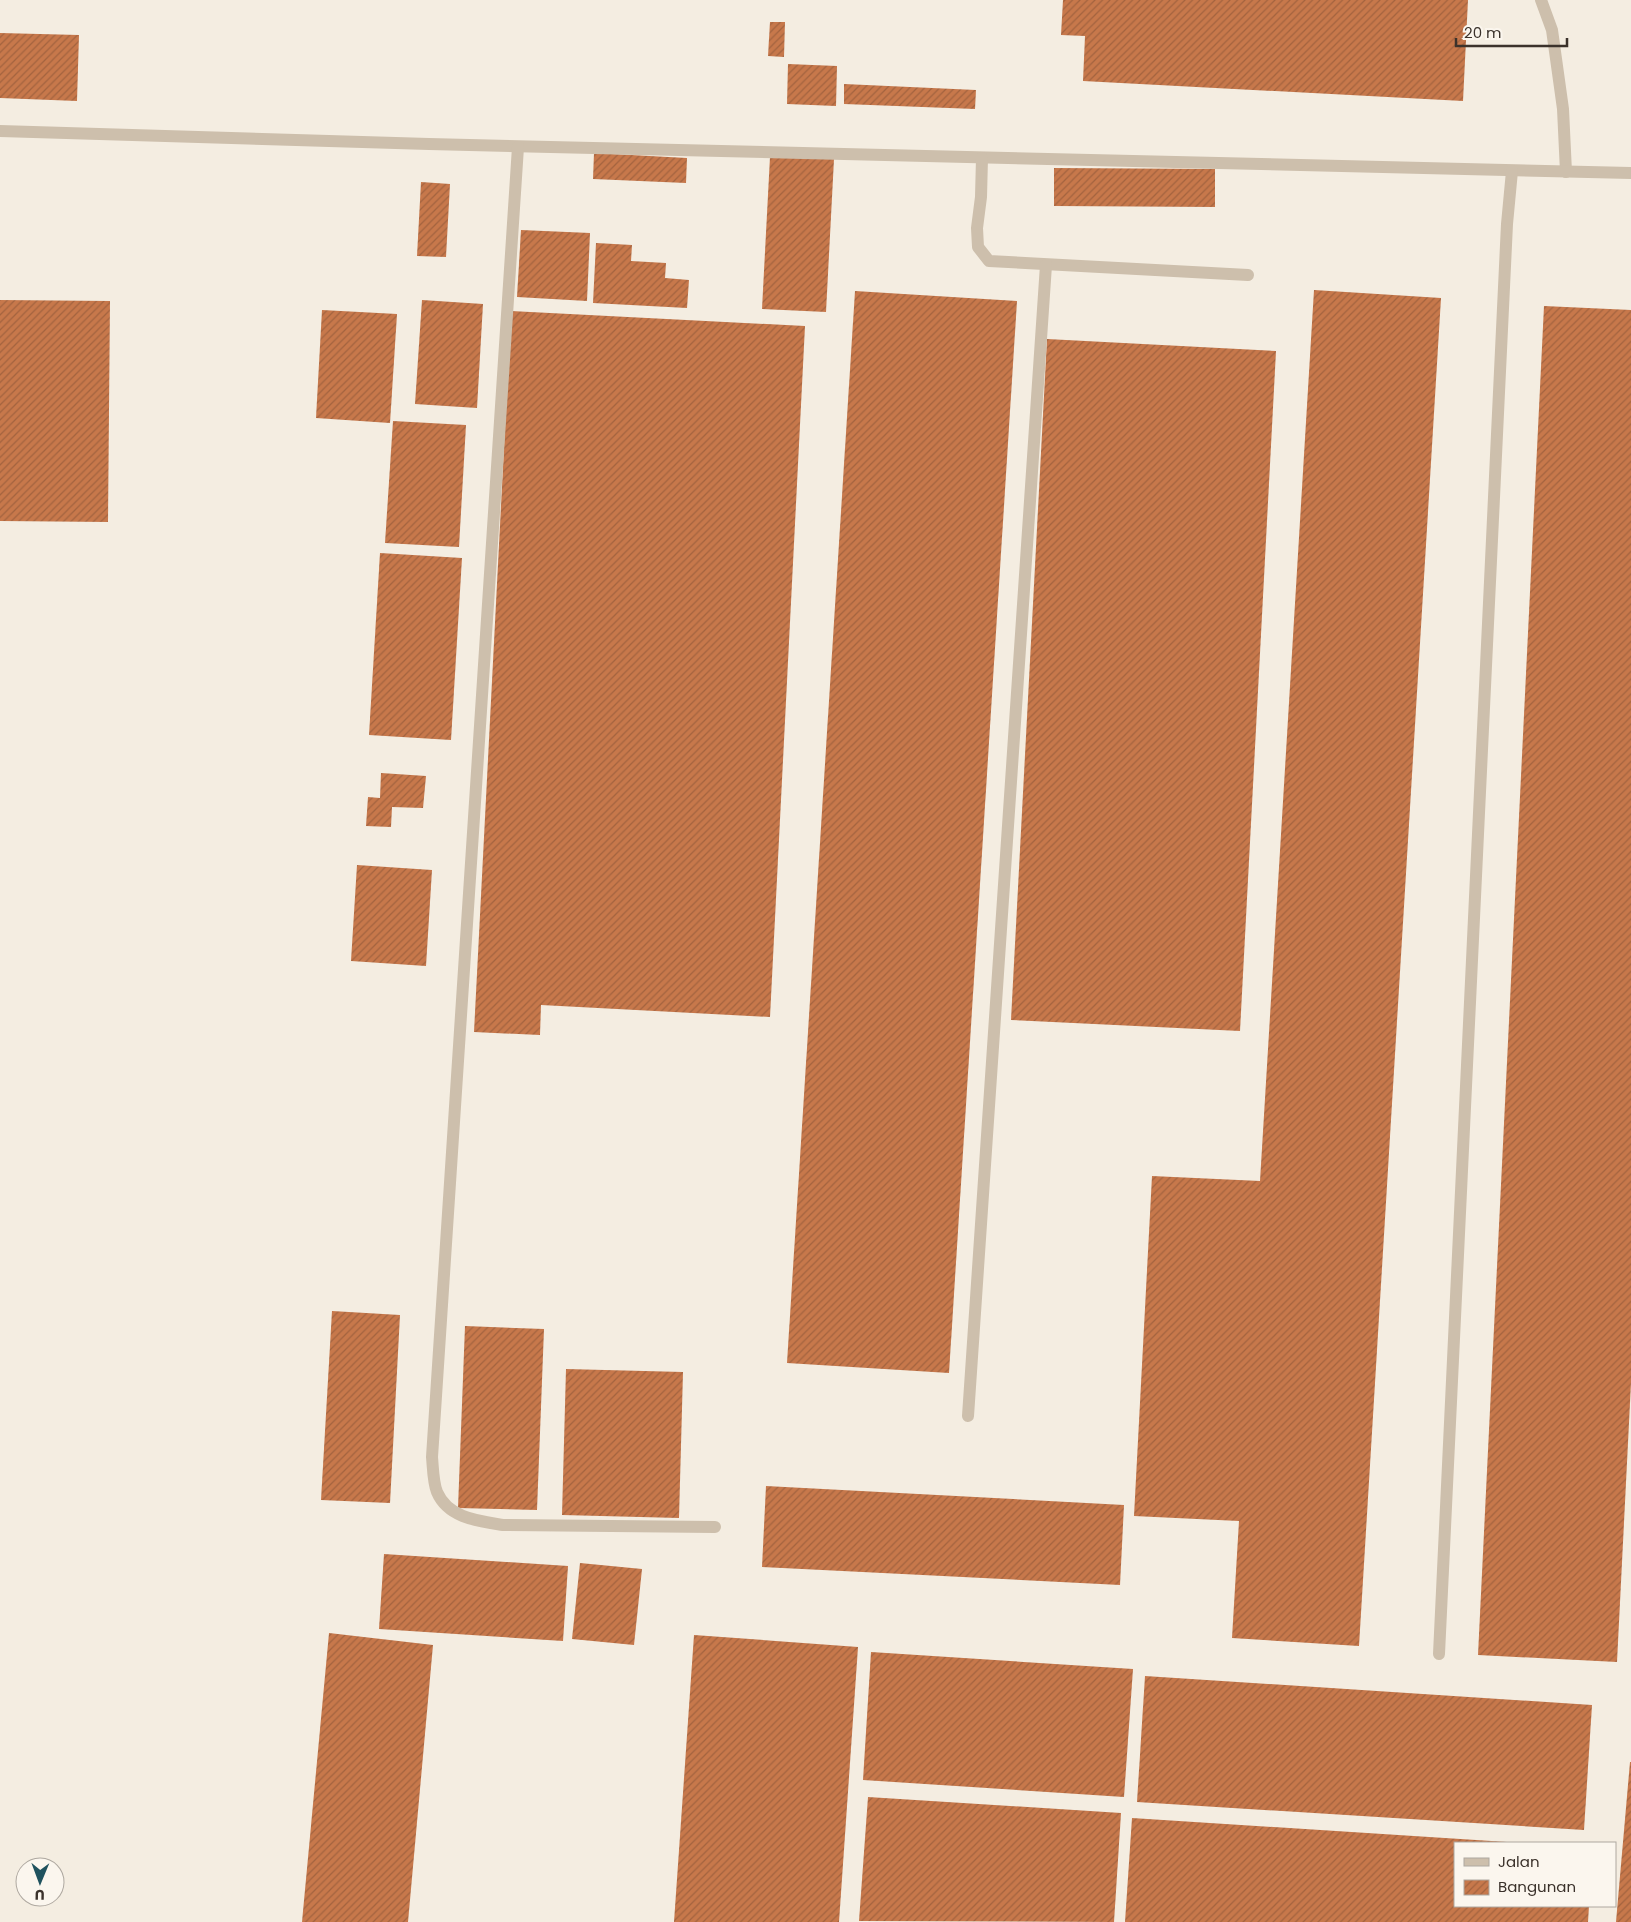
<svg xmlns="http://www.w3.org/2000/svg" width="1631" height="1922" viewBox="0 0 1631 1922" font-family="Poppins,sans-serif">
<defs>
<pattern id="building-hatch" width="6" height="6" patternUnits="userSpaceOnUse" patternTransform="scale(1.25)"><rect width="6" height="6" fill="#c7784b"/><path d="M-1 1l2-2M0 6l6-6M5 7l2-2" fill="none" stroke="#a3633f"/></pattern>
</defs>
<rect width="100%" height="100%" fill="#f4ede1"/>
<g fill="url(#building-hatch)">
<polygon points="1063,0 1468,0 1463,101 1083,81 1085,36 1061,35"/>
<polygon points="770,22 785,22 784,57 768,56"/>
<polygon points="0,33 79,35 77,101 0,98"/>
<polygon points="788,64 837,66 836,106 787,104"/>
<polygon points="844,84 976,90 975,109 844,104"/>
<polygon points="594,153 687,158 686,183 593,179"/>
<polygon points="770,157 834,159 826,312 762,309"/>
<polygon points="1054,168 1215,169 1215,207 1054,206"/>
<polygon points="421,182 450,184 446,257 417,256"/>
<polygon points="521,230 590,233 587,301 517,297"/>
<polygon points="596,243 632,245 631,261 666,263 665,278 689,280 687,308 593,303"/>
<polygon points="1314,290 1441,298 1359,1646 1232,1638 1239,1521 1134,1516 1152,1176 1260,1181"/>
<polygon points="855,291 1017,301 949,1373 787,1363"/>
<polygon points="0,300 110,301 108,522 0,521"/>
<polygon points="422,300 483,304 477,408 415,404"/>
<polygon points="1544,306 1631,310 1631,1383 1617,1662 1478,1655"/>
<polygon points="322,310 397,314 390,423 316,418"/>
<polygon points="511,311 805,326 770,1017 541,1005 540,1035 474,1032"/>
<polygon points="1047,339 1276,351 1240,1031 1011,1020"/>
<polygon points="393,421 466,425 459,547 385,543"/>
<polygon points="380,553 462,558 451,740 369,735"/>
<polygon points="381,773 426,776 423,808 392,807 391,827 366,826 368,797 380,798"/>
<polygon points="357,865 432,870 426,966 351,961"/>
<polygon points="332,1311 400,1315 390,1503 321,1500"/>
<polygon points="465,1326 544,1329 537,1510 458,1508"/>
<polygon points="566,1369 683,1372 679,1518 562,1515"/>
<polygon points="766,1486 1124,1505 1120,1585 762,1567"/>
<polygon points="384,1554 568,1566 563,1641 379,1629"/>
<polygon points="580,1563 642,1569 634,1645 572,1639"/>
<polygon points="329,1633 433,1645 408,1922 302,1922"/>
<polygon points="694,1635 858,1647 839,1922 674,1922"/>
<polygon points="871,1652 1133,1669 1124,1797 863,1780"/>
<polygon points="1145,1676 1592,1705 1584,1830 1137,1802"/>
<polygon points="1630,1762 1631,1762 1631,1922 1616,1922"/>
<polygon points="868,1797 1121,1813 1114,1922 859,1921"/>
<polygon points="1132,1818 1507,1842 1507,1843 1455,1843 1455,1906 1589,1906 1588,1922 1125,1922"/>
</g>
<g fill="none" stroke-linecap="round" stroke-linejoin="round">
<g stroke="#cdbfac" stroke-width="12">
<polyline points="1541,0 1552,30 1563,109 1566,172"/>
<polyline points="0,131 429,144 1631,173"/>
<path d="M518,147L432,1457C433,1467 433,1482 437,1492C448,1518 478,1521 503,1525L715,1527"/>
<polyline points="982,158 981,197 977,228 978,247 989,261 1248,275"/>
<polyline points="968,1416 1046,265"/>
<polyline points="1439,1654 1507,224 1512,171"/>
</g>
</g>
<rect x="1454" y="1842" width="162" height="65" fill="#fbf6ee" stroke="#aea8a0"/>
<rect x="1464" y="1858" width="25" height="8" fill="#cdbfac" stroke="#aea8a0"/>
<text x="1498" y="1867" font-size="15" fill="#3b322b">Jalan</text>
<rect x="1464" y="1880" width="25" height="15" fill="url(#building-hatch)" stroke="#aea8a0"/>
<text x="1498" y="1892" font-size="15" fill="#3b322b">Bangunan</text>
<g transform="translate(40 1882) rotate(181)"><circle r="24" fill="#fbf6ee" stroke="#aea8a0"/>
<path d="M0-4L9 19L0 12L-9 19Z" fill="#1f525e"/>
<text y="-8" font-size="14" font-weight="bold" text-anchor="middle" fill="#3b322b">U</text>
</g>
<path d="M1456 38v8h111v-8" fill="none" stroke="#3b322b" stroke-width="2.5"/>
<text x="1464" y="38" font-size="15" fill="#3b322b" stroke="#fbf6ee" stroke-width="4" paint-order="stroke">20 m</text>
</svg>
